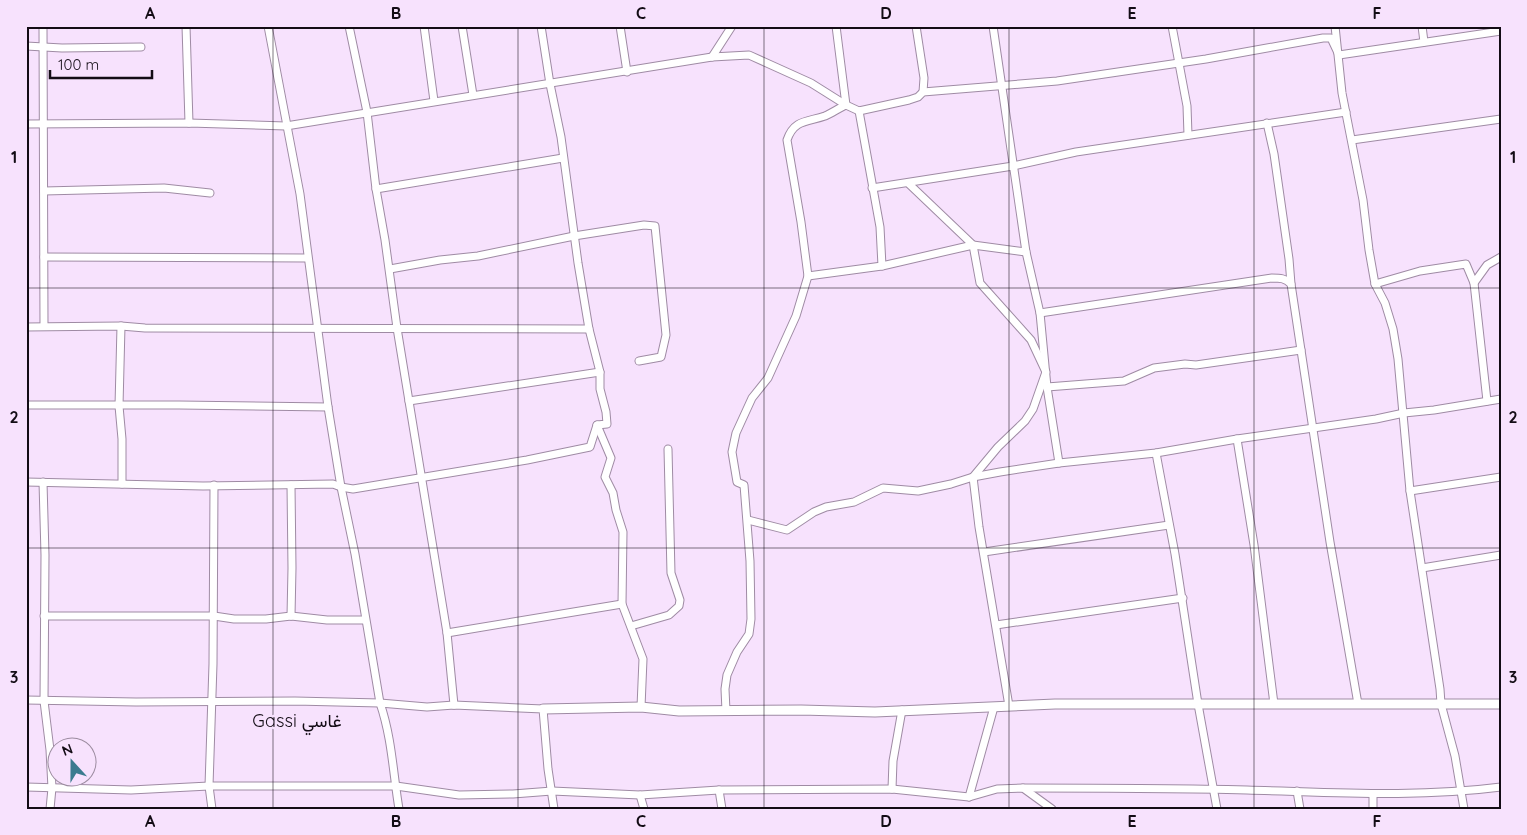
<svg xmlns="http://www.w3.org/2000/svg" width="1527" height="835" viewBox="0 0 1527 835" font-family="Quicksand,Vazirmatn,sans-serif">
<rect width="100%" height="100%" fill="#f7e2fd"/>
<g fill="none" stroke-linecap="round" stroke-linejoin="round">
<defs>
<g id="minor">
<polyline points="43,26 44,326"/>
<polyline points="186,26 189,123"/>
<path d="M268,26L300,194L328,407L341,487L355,554L380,703C392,738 393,773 399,809"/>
<polyline points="349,26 367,112 376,189 385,240 397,328 447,633 454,705"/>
<polyline points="424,26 434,101"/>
<polyline points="462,26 473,95"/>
<polyline points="620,26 627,72"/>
<polyline points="836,26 846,105"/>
<polyline points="916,26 924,78 923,92"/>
<polyline points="993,26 1026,252 1040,313 1047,387 1059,463"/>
<polyline points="1172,26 1187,106 1188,135"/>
<polyline points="1335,26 1342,93 1363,200 1369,250 1375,284 1385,303 1393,329 1398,359 1410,491 1440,689 1441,704 1455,756 1464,809"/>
<polyline points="1422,26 1424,42"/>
<polyline points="26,46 62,48 141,47"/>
<polyline points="712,57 732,26"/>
<polyline points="859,111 880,227 882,266"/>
<polyline points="1267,123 1274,154 1289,259 1291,284"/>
<polyline points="26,124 189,123 286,126 712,57 749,55 811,83 846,105 859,111 909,100 918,97 923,92 1057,81 1206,59 1323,38 1331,38 1339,55 1501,31"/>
<polyline points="1352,140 1501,119"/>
<polyline points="908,183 973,245 980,283 1031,340 1046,372 1033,409 1025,421 998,447 973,477 979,527 1009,706"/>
<polyline points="872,188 1013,166 1076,152 1346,112"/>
<polyline points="376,189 563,158"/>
<polyline points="44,191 164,188 210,193"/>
<polyline points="44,257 307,258"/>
<polyline points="390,269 440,260 478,256 574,236 644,225 655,226 666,335 661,357 639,361"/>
<polyline points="808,276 882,266 973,245 1026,252"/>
<polyline points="1474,283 1487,401"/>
<polyline points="1375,284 1420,271 1466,264 1474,283 1487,265 1501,257"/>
<path d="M1040,313L1272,278C1280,278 1285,278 1291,284L1330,542L1358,704"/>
<polyline points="121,326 119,406 122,439 122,484"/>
<polyline points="26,327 121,326 145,328 589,329"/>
<polyline points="1047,387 1124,381 1154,368 1185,364 1196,365 1301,350"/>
<polyline points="409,401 600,372"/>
<polyline points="26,405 179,405 328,407"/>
<polyline points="597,425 611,458 605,477 613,493 616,510 623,532 622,604 643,659 641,707"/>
<polyline points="1237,439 1254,545 1274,704"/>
<polyline points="1156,453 1175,554 1198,704 1217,809"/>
<polyline points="26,482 203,486 333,484 341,487 353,489 527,460 590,447 597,425 607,424 606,412 600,389 600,372 589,329 578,263 561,137 550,84 541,26"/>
<polyline points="43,482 45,555 44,701 50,750 52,788 50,809"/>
<polyline points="1410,491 1501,477"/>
<polyline points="748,520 787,530 814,512 826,507 854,502 883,488 918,491 951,484 973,477 1000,472 1059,463 1156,453 1237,439 1376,419 1404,413 1434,410 1501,399"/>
<polyline points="984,552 1169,525"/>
<polyline points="1422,568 1501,555"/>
<polyline points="44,616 214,616 234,619 266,619 291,616 327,620 365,620"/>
<polyline points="291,616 292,568 291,485"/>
<polyline points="996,625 1183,598"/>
<polyline points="631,626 669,615 679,606 680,600 671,573 668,449"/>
<polyline points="447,633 622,604"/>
<polyline points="26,700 136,702 295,701 380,703 427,707 454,705 543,709 548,769 554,809"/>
<path d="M726,711L725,689L727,675L737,652L749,634L751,619L750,561L744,485L737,482L732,452L736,433L752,398L768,378L796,316L808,276L801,222L787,140C794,119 808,122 825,116C832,113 839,108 846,105"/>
<polyline points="26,787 131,790 209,786 396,786 459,795 513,794 552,791 640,795 719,790 892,789 969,797 997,789 1023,788 1052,809"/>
<path d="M1023,788C1098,788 1172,788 1247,790C1331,792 1416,798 1501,787"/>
<polyline points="892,789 893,761 902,710"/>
<polyline points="719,790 722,809"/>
<polyline points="1297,791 1300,809"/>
<polyline points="640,795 644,809"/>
<polyline points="969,797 994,707"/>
<polyline points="212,809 209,786 213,664 214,485"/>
<polyline points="1373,809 1373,794"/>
</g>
<polyline id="tertiary" points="543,709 641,707 679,711 801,710 875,712 1055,704 1501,704"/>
</defs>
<use href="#minor" stroke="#9f8ba4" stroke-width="9"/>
<use href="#tertiary" stroke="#9f8ba4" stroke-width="11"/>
<use href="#minor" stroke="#fff" stroke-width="7"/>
<use href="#tertiary" stroke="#fff" stroke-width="9"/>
</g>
<path fill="none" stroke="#130c15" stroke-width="1" stroke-opacity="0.55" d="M273,26V809M518,26V809M764,26V809M1009,26V809M1254,26V809M26,288H1501M26,548H1501"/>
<g text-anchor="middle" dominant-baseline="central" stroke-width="4.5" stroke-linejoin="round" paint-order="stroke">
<g font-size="18" fill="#130c15" stroke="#f7e2fd">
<text x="297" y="720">Gassi غاسي</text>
</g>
</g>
<rect width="1527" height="835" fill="none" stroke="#f7e2fd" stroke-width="55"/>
<g transform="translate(72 762) rotate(339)"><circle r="24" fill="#f7e2fd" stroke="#9c8ca0"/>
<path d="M0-4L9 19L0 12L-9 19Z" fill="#3b7b8f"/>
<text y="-8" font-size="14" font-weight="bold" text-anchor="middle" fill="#130c15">N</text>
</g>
<path d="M50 70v8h102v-8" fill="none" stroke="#130c15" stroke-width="2.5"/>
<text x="58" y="70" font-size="15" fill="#130c15" stroke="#f7e2fd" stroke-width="4" paint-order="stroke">100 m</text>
<rect x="28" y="28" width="1472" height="780" fill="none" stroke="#130c15" stroke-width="2"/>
<g font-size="16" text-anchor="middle" font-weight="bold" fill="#130c15">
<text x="150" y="19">A</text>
<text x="396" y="19">B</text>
<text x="641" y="19">C</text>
<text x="886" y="19">D</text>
<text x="1132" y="19">E</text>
<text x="1377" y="19">F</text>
<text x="14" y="163">1</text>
<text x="1513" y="163">1</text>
<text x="14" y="423">2</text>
<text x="1513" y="423">2</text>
<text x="14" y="683">3</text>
<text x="1513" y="683">3</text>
<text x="150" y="827">A</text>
<text x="396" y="827">B</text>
<text x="641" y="827">C</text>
<text x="886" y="827">D</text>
<text x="1132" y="827">E</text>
<text x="1377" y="827">F</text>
</g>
</svg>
